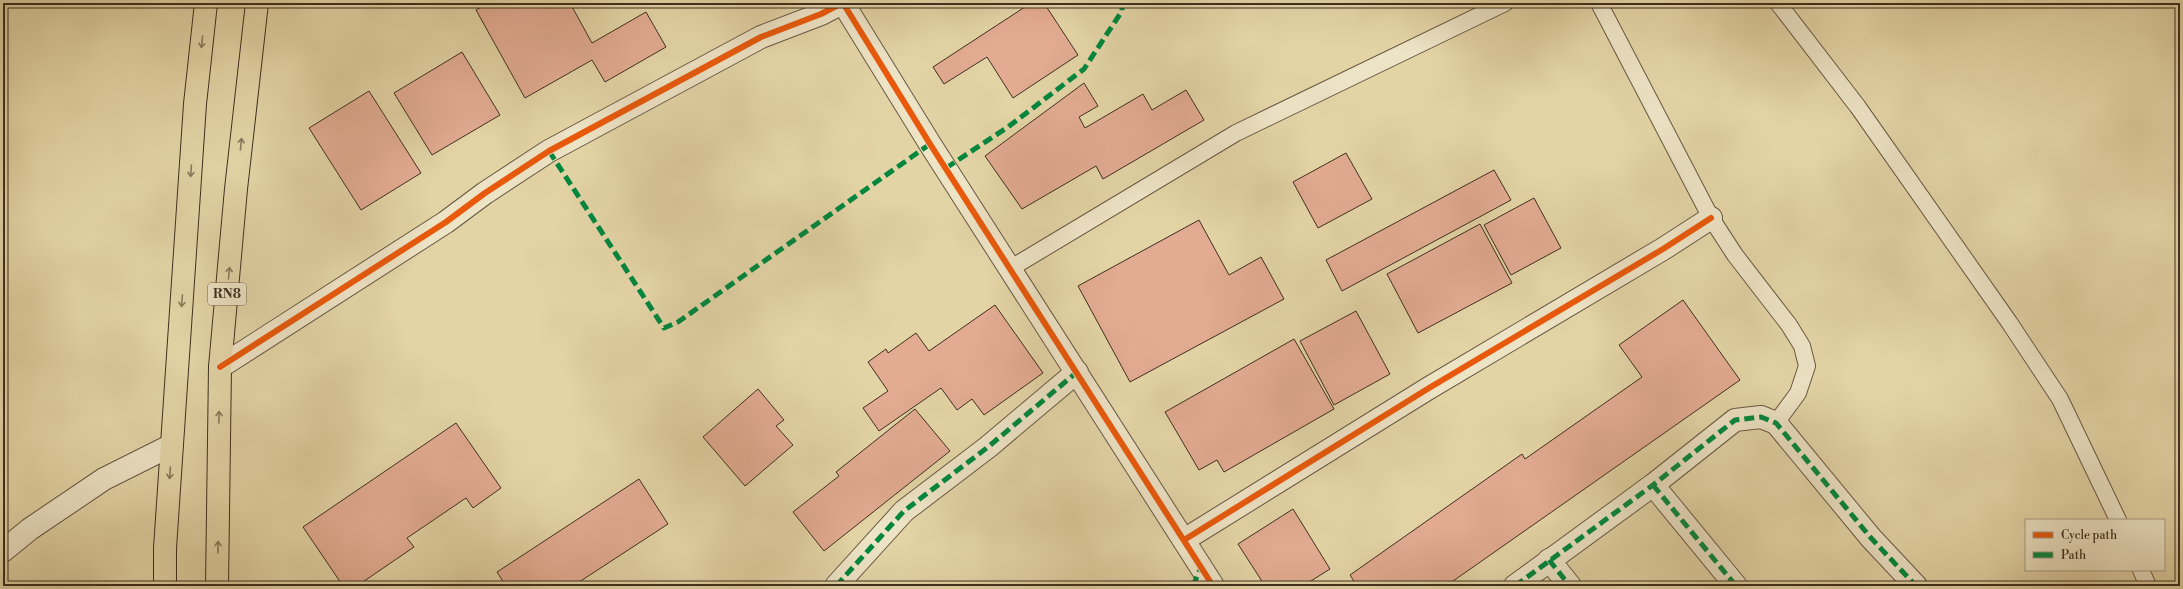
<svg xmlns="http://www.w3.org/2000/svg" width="2183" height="589" viewBox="0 0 2183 589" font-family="'Libre Bodoni',serif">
<rect width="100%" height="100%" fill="#e3d4a6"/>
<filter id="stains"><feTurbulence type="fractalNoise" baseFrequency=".005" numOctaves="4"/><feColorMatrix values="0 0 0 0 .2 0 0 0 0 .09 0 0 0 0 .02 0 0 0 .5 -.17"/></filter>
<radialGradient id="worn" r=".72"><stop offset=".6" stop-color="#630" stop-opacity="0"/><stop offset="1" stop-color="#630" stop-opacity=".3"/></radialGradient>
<g fill="#e2ab92" stroke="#3f2f1f">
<polygon points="488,3 570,3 592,43 646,12 666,47 605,82 592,60 525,98 476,10"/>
<polygon points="1031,3 1044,3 1078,55 1013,98 987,57 944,84 933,67"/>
<polygon points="462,52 500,115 432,155 394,93"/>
<polygon points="1084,83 1098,106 1079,117 1085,128 1143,94 1152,110 1186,90 1204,120 1103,179 1096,166 1022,209 985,156"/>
<polygon points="369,91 421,173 361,210 309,128"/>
<polygon points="1346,153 1372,199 1318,228 1293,182"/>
<polygon points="1494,170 1511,200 1342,291 1326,260"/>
<polygon points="1534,198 1561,248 1511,275 1484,225"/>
<polygon points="1199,220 1229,275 1261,257 1284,299 1130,382 1078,286"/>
<polygon points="1480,224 1512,283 1418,333 1387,274"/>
<polygon points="1683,300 1740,380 1446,586 1357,586 1350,575 1522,454 1525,459 1642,377 1619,345"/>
<polygon points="995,305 1043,373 984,415 972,399 957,410 941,388 879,431 863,408 888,391 868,362 886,349 888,353 916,333 929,351"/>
<polygon points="1356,311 1390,374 1334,405 1300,341"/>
<polygon points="1294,339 1334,409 1224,472 1217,460 1199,470 1165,412"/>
<polygon points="758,389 784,420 776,426 793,445 745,486 703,437"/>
<polygon points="915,409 950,451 824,551 793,512 839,476 836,472"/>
<polygon points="456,423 501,488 473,508 466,498 407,538 414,547 357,586 343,586 303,527"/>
<polygon points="639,479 668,524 573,586 506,586 497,572"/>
<polygon points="1293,509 1330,569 1303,586 1265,586 1238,544"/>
</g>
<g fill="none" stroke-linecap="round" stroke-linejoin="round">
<defs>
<g id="service">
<polyline points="1599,3 1711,218 1735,255 1789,325 1802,346 1807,366 1798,393 1776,423"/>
<polyline points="1778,3 1858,107 2009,322 2060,399 2118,520"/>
<polyline points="1011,268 1236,133 1505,3"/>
<polyline points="2141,570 2148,586"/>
</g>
<g id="minor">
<polyline points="843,3 930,144 1213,586"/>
<polyline points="220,367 446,222 485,193 549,151 761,37 821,14 842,3"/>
<polyline points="1653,485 1736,586"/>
<polyline points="1184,540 1429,388 1663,249 1711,218"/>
<polyline points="3,551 30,529 104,479 172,445"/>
<polyline points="1549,560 1570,586"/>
<polyline points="836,586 904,511 988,447 1077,372"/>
<polyline points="1515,586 1653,485 1735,420 1761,417 1776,423 1871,538 1916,586"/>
</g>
<g id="trunk">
<polyline points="165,586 165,548 195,104 206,3"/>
<polyline points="217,586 220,367 236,189 257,3"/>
</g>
</defs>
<use href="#service" stroke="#685841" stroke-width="18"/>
<use href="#minor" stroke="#685841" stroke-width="24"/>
<use href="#trunk" stroke="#3f2f1f" stroke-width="24"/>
<use href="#service" stroke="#ede3c5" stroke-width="16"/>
<use href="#minor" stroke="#ede3c5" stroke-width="22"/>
<use href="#trunk" stroke="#e3d4a6" stroke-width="22"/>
<g stroke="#00873e" stroke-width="5" stroke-dasharray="10 5" stroke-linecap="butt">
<polyline points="549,151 664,328 678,322 930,144"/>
<polyline points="946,168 1008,127 1084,69 1122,11 1122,3"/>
<polyline points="1653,485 1736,586"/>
<polyline points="1549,560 1570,586"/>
<polyline points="836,586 904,511 988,447 1077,372"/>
<polyline points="1193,586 1201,567"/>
<polyline points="1515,586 1653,485 1735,420 1761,417 1776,423 1871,538 1916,586"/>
</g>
<defs>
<g id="cycleway">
<polyline points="843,3 930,144 1213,586"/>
<polyline points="220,367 446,222 485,193 549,151 761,37 821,14 842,3"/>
<polyline points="1184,540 1429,388 1663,249 1711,218"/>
</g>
</defs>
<use href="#cycleway" stroke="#ede3c5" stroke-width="8"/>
<use href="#cycleway" stroke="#e8590c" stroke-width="6"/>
</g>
<defs><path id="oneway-shaft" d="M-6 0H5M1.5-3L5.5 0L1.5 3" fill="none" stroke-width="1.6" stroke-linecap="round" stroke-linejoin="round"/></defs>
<g stroke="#89795c">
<use href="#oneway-shaft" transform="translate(202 42) rotate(96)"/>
<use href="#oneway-shaft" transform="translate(241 144) rotate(-84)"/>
<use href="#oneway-shaft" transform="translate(191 171) rotate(94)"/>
<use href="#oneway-shaft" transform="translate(229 273) rotate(-85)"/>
<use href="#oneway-shaft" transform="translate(182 301) rotate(94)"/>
<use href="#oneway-shaft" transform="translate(219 417) rotate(-89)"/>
<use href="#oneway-shaft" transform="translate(170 473) rotate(94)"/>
<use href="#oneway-shaft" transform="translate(218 547) rotate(-89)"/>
</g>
<g text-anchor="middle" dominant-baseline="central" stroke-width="3.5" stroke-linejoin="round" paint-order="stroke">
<rect fill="#ede3c5" stroke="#736551" stroke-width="1" x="208" y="283" width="38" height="22" rx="3"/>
<g font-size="13" font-weight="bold" fill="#3f2f1f">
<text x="227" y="294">RN8</text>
</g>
</g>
<rect width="2183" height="589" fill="none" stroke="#e3d4a6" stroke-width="16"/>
<rect x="4" y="4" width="2175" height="581" fill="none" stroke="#3f2f1f" stroke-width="2"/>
<rect x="8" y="8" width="2167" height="573" fill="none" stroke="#3f2f1f"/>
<rect x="2025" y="519" width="140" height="52" fill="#ede3c5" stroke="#a79b83"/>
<rect x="2033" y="532" width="20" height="6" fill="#e8590c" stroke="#a79b83"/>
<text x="2061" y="539" font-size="12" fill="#3f2f1f">Cycle path</text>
<rect x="2033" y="552" width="20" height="6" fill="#00873e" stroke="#a79b83"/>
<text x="2061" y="559" font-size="12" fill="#3f2f1f">Path</text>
<rect width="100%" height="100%" filter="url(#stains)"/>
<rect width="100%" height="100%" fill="url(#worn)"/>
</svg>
